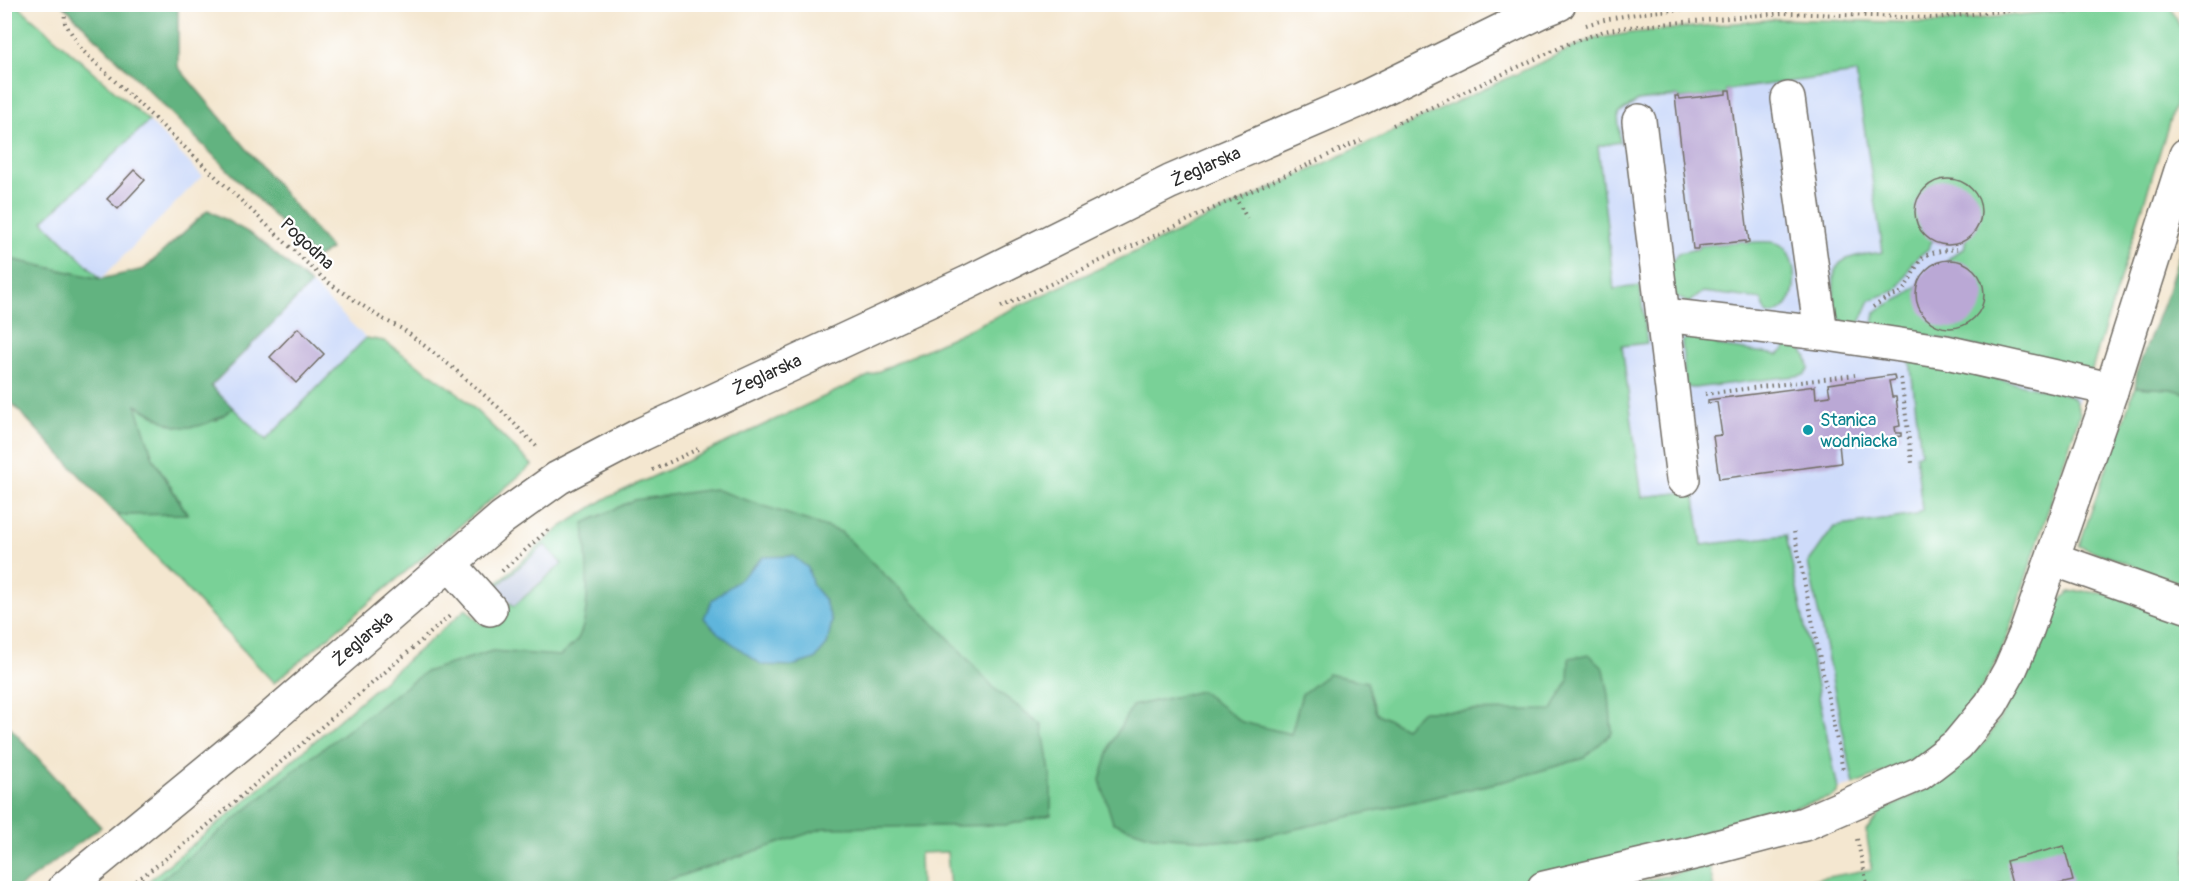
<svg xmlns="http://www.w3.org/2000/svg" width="2191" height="893" viewBox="0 0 2191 893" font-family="Pangolin,sans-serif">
<rect width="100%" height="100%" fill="#fff"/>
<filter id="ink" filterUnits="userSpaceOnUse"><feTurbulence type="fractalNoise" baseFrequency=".0167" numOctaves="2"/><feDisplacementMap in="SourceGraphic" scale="12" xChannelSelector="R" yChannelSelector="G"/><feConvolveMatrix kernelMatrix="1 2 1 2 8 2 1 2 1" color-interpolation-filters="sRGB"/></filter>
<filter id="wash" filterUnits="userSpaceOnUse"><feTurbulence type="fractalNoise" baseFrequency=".008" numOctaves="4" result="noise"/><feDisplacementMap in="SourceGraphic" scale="24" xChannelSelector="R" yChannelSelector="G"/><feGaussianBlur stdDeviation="1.35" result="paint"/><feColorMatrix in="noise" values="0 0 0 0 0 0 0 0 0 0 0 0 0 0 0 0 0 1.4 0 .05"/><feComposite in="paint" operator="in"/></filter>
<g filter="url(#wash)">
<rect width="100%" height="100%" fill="#f4e7d0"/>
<g fill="#cedbfa">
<polygon points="2144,9 2184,68 2073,417 1854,785 1658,832 1574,114 1597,82"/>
<polygon points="149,121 202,176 101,279 43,221"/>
<polygon points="311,284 366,338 266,440 211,387"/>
</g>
<polygon fill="#b9c5de" points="545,544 562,564 514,606 496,587"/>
<g fill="#79d197" stroke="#527e61" stroke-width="1.5">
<polygon points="16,4 149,121 43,221 101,279 5,258 4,5"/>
<path d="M2129,4L2167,5L2170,6L2186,39V68L2091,372L1873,324L1875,313L1879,309L1905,296L1954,254L1964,249L1966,239L1932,241L1928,249L1912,262L1907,274L1897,290L1870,300L1859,325C1852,324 1845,324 1841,320C1833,311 1831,274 1838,265C1849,254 1869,255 1883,252L1856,73L1726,90V94L1680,99L1678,96L1638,101L1618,114L1620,142L1598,146L1614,289L1640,286L1647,343L1622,346L1642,497L1694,491L1702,545L1786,535L1838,789L1837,793L1832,797L1708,831L1693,841L1485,888H950L947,852L920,853L921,888H140L249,798L466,609L478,621L484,625L510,603L514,606L562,564L545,545L497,586L499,589L496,592L491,588L561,527L605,499L1574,47L1594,39L1630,33L1778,19L1933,23Z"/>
<path d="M1745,241L1746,243C1755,242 1770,240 1779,244C1798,252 1805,314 1767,314L1761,299L1703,292L1689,303L1675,296L1668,266L1678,253L1698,249V246Z"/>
<path d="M1694,333L1712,334L1718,346L1778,355L1790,344C1804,347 1808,356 1809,370L1804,375L1694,388L1685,387L1682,342Z"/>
<polygon points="366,338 384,341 458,393 532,465 274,683 117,515 187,513 153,458 135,405 172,425 217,420 233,408 266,440"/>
<polygon points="1910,360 2069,395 2075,400 2080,413 2006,639 1994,667 1960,723 1923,756 1854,785 1808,563 1834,527 1916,515 1922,510 1916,455 1921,453"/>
<polygon points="2135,387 2172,389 2186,393 2186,585 2079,546"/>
<polygon points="2083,591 2108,594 2186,624 2186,888 1767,888 1872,869 1866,831 1883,811 1925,789 1986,741 2007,706 2052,608 2069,592"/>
<polygon points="1709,865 1714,888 1616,888"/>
</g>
<g fill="#62b380" stroke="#466f56" stroke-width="1.5">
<polygon points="63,5 178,5 178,67 331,249 316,258"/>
<path d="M208,210L253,235L311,284L211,386L233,408C215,422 193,433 170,424C158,419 147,410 136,405L153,458L187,514L117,515L5,396V258L101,279L144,269Z"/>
<polygon points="2186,230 2186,393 2172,389 2135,387 2137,371 2168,291"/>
<path d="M714,489L841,532L943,632L995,689L1042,725L1051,778V815L1006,825L824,828L645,888H151L297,768L425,672L492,651L560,656C565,651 573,646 577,640C593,615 586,553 584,523L634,500Z"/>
<polygon points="1589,654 1604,669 1609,695 1612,733 1584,758 1509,780 1239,842 1152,836 1113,823 1100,780 1111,744 1132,706 1201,691 1242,722 1291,734 1302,694 1328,674 1367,682 1376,713 1405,728 1422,711 1552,710 1568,681 1569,658"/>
<polygon points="5,722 101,827 18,888 5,888"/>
</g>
<polygon fill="#5fb5dc" stroke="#457084" stroke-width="1.5" points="793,556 808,568 813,586 824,599 832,621 827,645 815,659 792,666 762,665 718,633 704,618 712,600 739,580 763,557"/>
<g id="blocks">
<g fill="#baa8d5">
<polygon points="1726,90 1730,90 1749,242 1745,243 1745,241 1698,246 1698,249 1693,249 1675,96 1678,96 1680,99 1726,94"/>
<polygon points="134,170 145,180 118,209 107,199"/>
<circle cx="1948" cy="212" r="33"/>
<circle cx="1950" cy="294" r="34"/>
<polygon points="298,328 324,354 296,383 270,357"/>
<polygon points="1894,375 1895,380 1889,381 1892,397 1896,397 1900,426 1895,427 1896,433 1901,433 1901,436 1839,444 1841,463 1719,479 1713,436 1722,435 1717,402 1708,403 1708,400 1815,386 1816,398 1830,396 1828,384"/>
<polygon points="2064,846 2073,881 2042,888 2013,888 2006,861"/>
</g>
</g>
</g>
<g filter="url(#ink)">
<use href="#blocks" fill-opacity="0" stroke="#716d65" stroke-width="1.5"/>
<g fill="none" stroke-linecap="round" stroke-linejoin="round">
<defs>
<g id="minor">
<polyline points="1788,99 1821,333"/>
<polyline points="1639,121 1683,479"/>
<polyline points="1664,315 1821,333 1946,352 2101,387 2111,391"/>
<polyline points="2053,559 2186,606"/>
<polyline points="450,564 490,609"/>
<polyline points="65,888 250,736 502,518 558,478 642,434 967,283 1170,182 1360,100 1539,12 1559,4"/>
<polyline points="1544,888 1698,852 1804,824 1919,774 1957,745 1991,704 2010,670 2026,633 2111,391 2186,155"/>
</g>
</defs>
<use href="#minor" stroke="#716d65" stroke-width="36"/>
<g stroke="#716d65" stroke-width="4" stroke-dasharray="1.5 4.5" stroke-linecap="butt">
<polyline points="64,4 65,23 82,50 326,281 381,318 404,330 452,367 498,407 539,449"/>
<polyline points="1832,4 1918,6 1952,4"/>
<path d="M1586,25C1637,9 1699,9 1753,4"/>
<polyline points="1393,125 1570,43 1604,31 1628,27 1783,13 1932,18 2075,4"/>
<polyline points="1235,197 1247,218"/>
<polyline points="1001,307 1361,140"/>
<path d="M1873,307L1885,299L1902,292C1924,261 1911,253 1957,249"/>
<polyline points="1901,378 1912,463"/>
<polyline points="1705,394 1855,375"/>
<polyline points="653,470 698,449"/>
<polyline points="1794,532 1843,770"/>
<polyline points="502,571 550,528"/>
<polyline points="1857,839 1868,888"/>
<polyline points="127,888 194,837 451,615"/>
</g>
<use href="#minor" stroke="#fff" stroke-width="33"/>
</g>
</g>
<circle fill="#0f9aa8" stroke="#fff" stroke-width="2" cx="1808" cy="430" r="6"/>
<g text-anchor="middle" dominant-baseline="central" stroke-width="4.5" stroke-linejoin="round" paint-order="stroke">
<g font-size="18" fill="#2b2b2b" stroke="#fff">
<text transform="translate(1206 167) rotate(-24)">Żeglarska</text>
<text transform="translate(307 244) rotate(43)">Pogodna</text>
<text transform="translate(767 375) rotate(-25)">Żeglarska</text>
<text transform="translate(363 639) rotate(-41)">Żeglarska</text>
</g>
<g font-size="18" fill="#0d838f" stroke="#fff" text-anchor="start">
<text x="1820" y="420">Stanica<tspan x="1820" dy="21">wodniacka</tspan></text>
</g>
</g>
<rect width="2191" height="893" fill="none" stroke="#fff" stroke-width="24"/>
</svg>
